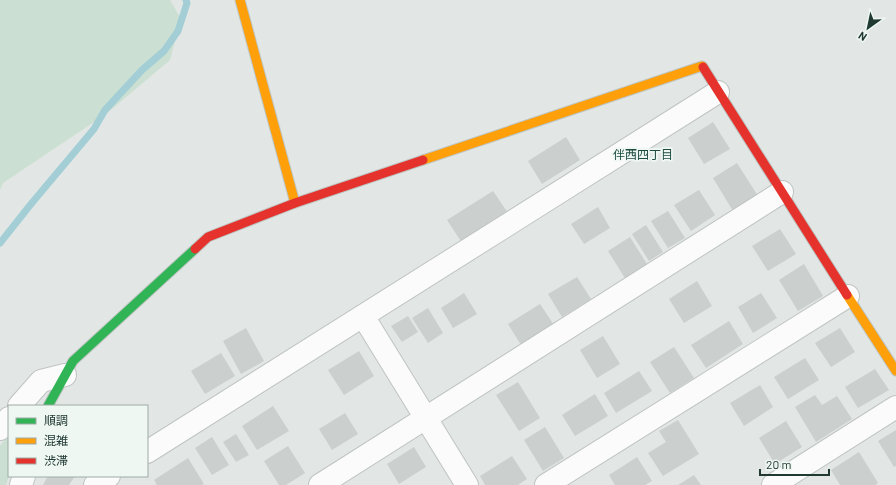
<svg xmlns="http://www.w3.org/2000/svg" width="896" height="485" viewBox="0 0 896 485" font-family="Barlow,'Noto Sans JP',sans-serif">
<rect width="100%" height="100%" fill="#e2e7e5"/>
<g fill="#cbe0d2">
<polygon points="0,0 170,0 181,19 170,60 106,114 3,183 0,190"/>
<polygon points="9,433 9,476 6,485 0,485 0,446"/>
</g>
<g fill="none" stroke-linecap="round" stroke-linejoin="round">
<polyline stroke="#a3ced5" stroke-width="7" points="0,243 31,204 94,129 105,110 142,70 164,51 178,31 187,3 186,0"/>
</g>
<g fill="#cbd0ce">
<polygon points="713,122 730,149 704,164 688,138"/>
<polygon points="566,137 580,160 542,184 528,161"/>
<polygon points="737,163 758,196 733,211 713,178"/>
<polygon points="699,190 715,215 691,231 674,205"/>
<polygon points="493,191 508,213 462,243 447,220"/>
<polygon points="598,207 610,228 584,244 571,224"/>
<polygon points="668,211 685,238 668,248 651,221"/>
<polygon points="646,225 663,252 649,261 632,234"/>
<polygon points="780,229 796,254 768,271 752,246"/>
<polygon points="630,237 650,269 628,283 608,251"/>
<polygon points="804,264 823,296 798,311 779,280"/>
<polygon points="577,277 591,299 562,317 548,294"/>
<polygon points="697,281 712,306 684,323 669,299"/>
<polygon points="464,293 477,314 453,328 441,308"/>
<polygon points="761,293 777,318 753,333 738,307"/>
<polygon points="540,304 554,325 521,345 508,324"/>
<polygon points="428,308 443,333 428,343 412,318"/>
<polygon points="408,316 418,332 402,342 391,326"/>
<polygon points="729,321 743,344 706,368 691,345"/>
<polygon points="246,328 264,361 241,374 223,341"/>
<polygon points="840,328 855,352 831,367 815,343"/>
<polygon points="603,336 620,364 597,378 580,350"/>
<polygon points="674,347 694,378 670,393 650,362"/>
<polygon points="359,351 374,376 344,395 328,370"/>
<polygon points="221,353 235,376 205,394 191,371"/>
<polygon points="805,358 819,380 788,399 774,377"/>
<polygon points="875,369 889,390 858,408 845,387"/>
<polygon points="639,371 652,391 616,413 604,393"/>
<polygon points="518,382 540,418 519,431 496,395"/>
<polygon points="760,385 773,407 744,426 730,403"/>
<polygon points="595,394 608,416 575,436 562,415"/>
<polygon points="815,395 822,405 837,396 852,419 816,442 795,407"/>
<polygon points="273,406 289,431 257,450 242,426"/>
<polygon points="345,413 358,434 332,450 319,429"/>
<polygon points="678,420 699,454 663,476 648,453 666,442 659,431"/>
<polygon points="786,421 802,447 775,464 759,438"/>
<polygon points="545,427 564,458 543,471 524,440"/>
<polygon points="896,430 896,466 894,467 878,441"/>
<polygon points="236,434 249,455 236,462 223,442"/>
<polygon points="212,437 229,465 212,475 195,448"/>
<polygon points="288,446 305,473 286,485 279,485 264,461"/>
<polygon points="414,447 426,467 399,484 387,464"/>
<polygon points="859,452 878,483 875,485 840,485 831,470"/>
<polygon points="512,456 527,479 518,485 485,485 480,476"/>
<polygon points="637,457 652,481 645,485 615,485 609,475"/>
<polygon points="188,458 204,484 202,485 157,485 154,480"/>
<polygon points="694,475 701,485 678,485"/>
<polygon points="48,476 75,476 69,485 43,485"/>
</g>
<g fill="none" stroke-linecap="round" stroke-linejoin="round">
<defs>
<g id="street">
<polyline points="363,316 467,485"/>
<polyline points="19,406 41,381 65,375"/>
<polyline points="0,429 9,418"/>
<polyline points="147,452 718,92"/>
<polyline points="21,485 24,476"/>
<polyline points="95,485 109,476"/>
<polyline points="320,485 782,192"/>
<polyline points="546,485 848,296"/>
<polyline points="773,485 896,407"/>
</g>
<polyline id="fast" points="48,406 73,361 195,249"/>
<g id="slow">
<polyline points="240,0 295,203"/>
<polyline points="423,160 702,66 703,67"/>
<polyline points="847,295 896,371"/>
</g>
<g id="jam">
<polyline points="703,67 847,295"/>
<polyline points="195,249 208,237 295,203 423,160"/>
</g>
</defs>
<use href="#street" stroke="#bfc4c2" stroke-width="24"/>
<use href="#fast" stroke="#bec5c2" stroke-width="11"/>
<use href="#slow" stroke="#bec5c2" stroke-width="11"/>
<use href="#jam" stroke="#bec5c2" stroke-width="11"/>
<use href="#street" stroke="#fbfbfb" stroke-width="22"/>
<use href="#fast" stroke="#30b455" stroke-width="9"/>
<use href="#slow" stroke="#ff9f0a" stroke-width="9"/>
<use href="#jam" stroke="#e5322d" stroke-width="9"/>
</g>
<g text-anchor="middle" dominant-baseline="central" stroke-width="3.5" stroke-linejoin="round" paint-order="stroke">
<g font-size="12" fill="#1e4a40" stroke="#eff7f3">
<text x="643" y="154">伴西四丁目</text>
</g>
</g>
<rect x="8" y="405" width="140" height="72" fill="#eff7f3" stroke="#9daba6"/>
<rect x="16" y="418" width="20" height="6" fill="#30b455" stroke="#9daba6"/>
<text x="44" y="425" font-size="12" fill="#213933">順調</text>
<rect x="16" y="438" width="20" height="6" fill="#ff9f0a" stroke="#9daba6"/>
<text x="44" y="445" font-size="12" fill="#213933">混雑</text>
<rect x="16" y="458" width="20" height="6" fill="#e5322d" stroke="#9daba6"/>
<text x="44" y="465" font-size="12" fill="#213933">渋滞</text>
<g transform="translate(868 28) rotate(213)" stroke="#eff7f3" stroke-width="3" paint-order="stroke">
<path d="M0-3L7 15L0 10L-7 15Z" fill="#213933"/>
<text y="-6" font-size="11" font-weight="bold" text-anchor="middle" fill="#213933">N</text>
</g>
<path d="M760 469v6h69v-6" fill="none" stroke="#213933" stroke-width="2"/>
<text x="766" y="469" font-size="12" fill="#213933" stroke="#eff7f3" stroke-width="3" paint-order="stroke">20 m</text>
</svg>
